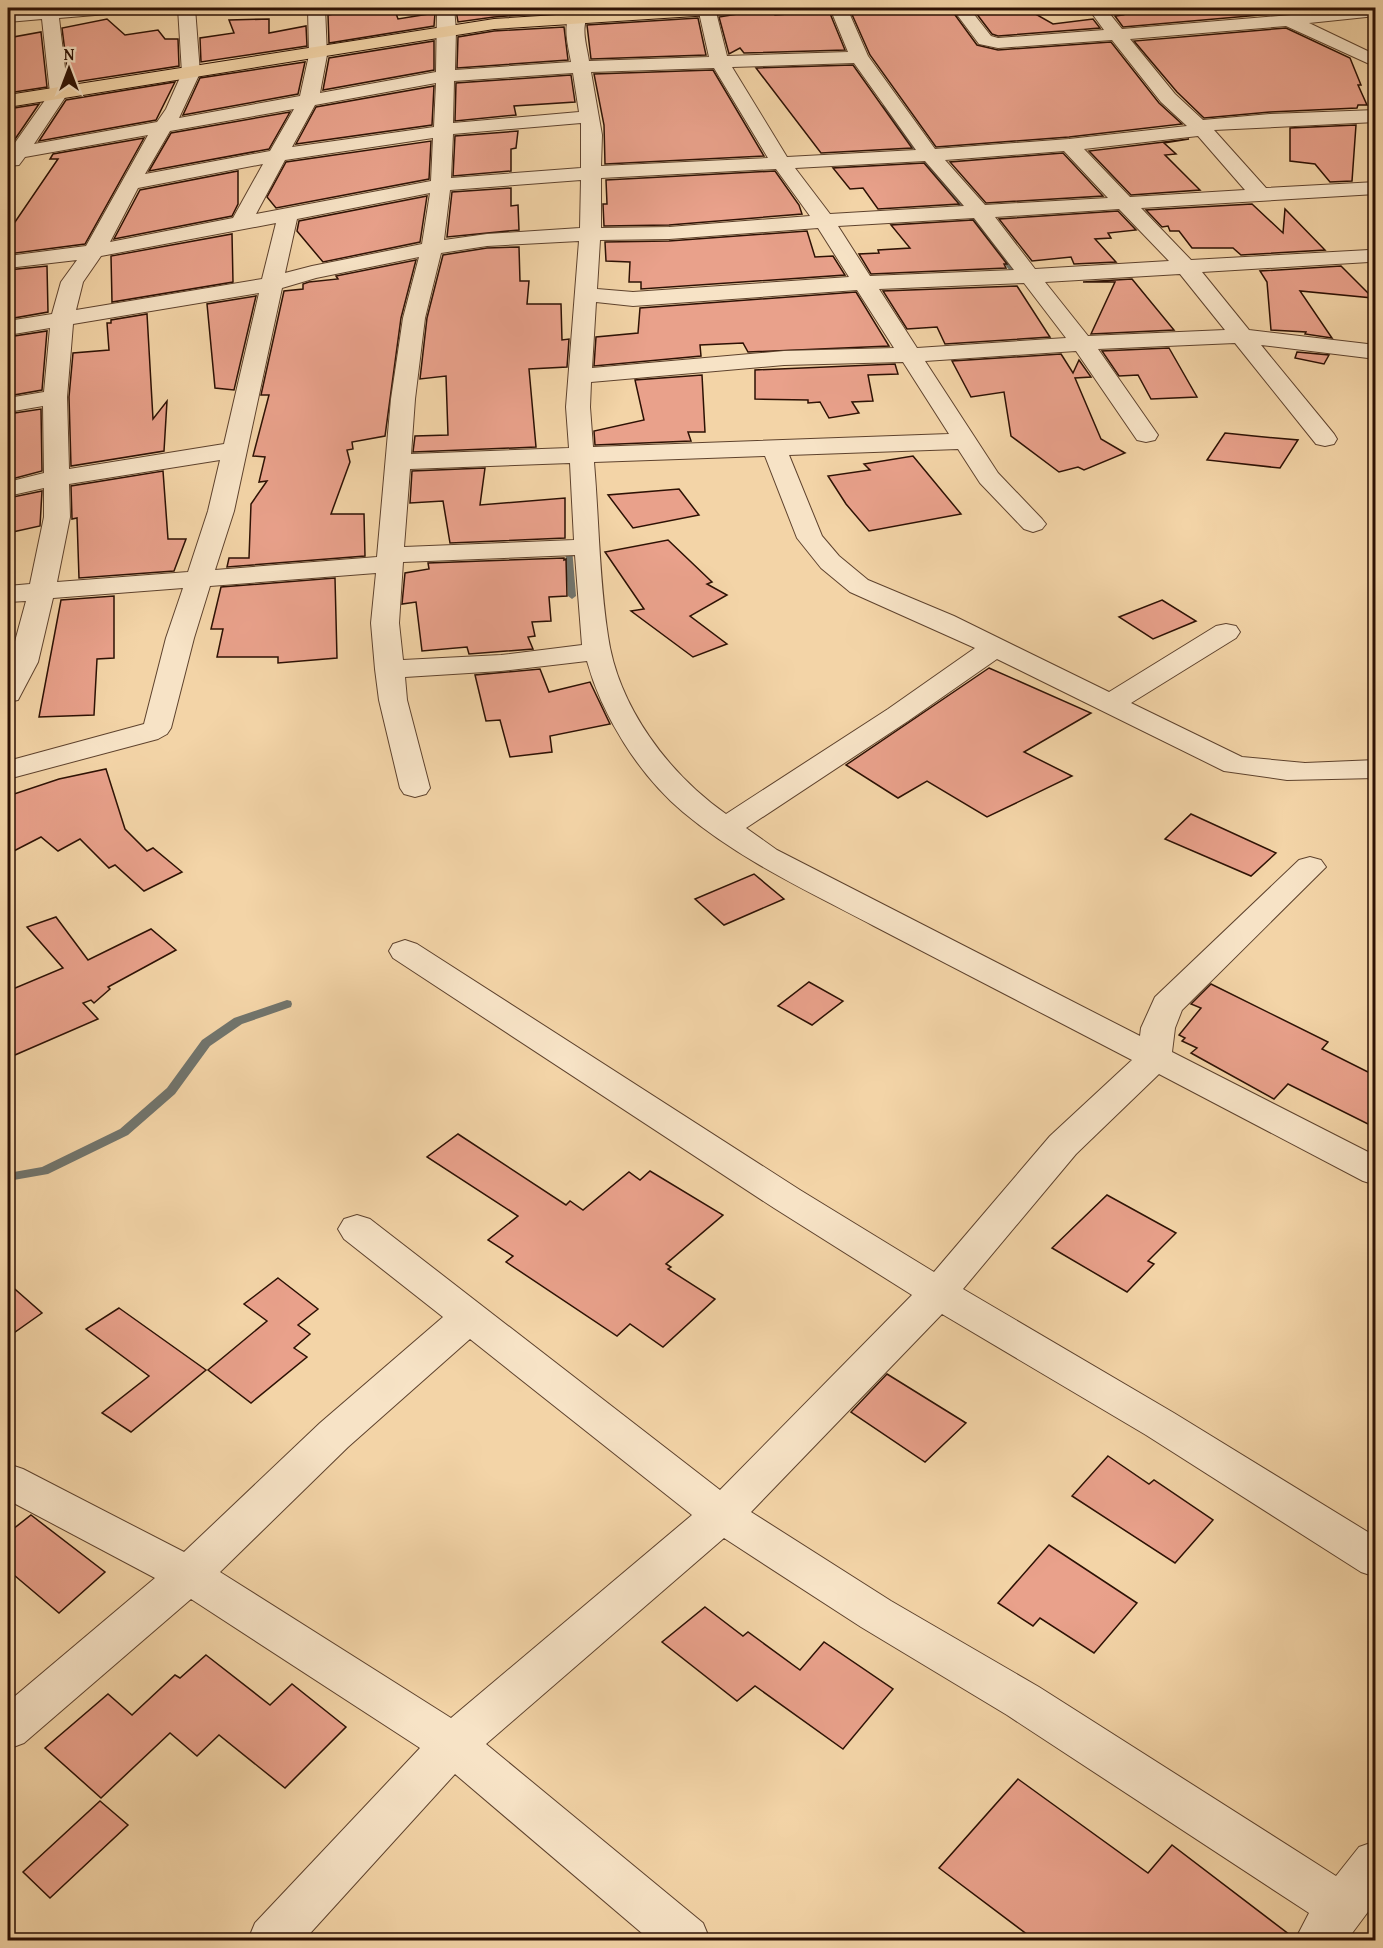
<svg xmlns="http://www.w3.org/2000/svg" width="1383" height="1948" viewBox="0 0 1383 1948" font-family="'Gentium Book Plus',serif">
<rect width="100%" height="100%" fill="#f3d4a7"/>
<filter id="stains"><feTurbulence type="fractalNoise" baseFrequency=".00333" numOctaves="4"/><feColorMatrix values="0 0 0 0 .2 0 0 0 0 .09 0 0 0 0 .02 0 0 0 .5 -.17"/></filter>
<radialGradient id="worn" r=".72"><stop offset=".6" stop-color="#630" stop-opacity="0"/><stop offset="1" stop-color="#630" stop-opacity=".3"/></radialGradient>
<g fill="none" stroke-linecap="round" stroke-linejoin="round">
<g fill="#71746c" fill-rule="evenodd">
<polygon points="883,105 885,106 1014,269 1014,271 1010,271 881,108 880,107"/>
<polygon points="565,546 568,546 572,548 576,596 572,599 568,596"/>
<polygon points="287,1000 291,1001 292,1004 291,1007 242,1024 210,1046 175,1094 128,1135 48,1174 8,1181 8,1173 42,1167 120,1129 167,1088 202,1040 234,1018"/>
</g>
</g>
<g fill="#e9a18b" stroke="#2d1104" stroke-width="1.5">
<polygon points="367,8 394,8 398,19 435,13 434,26 329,43 328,15"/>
<polygon points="474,8 561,8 562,12 494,17 458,22 456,10"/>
<polygon points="901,8 950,8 977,45 998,50 1111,42 1159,103 1182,124 1069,137 936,147 870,55 850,10"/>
<polygon points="1007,8 1025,8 1053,24 1093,19 1100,28 998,36 992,34 976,13"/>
<polygon points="1115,8 1330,8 1331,9 1123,27 1115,16 1123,15"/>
<polygon points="829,11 845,50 744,53 740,48 729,54 719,17 750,12 774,12 775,15"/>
<polygon points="698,18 706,55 591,59 587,25"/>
<polygon points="107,19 125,35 158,30 165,39 178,39 179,66 69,83 62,28"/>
<polygon points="269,19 269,33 306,26 307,46 201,62 200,38 234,33 229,20"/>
<polygon points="564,27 568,60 457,68 458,37 494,31"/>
<polygon points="1286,28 1350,58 1361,85 1358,85 1367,105 1358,105 1357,108 1270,112 1204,118 1177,92 1134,41"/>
<polygon points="41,32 47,87 8,93 8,38"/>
<polygon points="434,41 434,70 323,90 329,58"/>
<polygon points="305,62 298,94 183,115 200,78"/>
<polygon points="853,65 912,148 821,153 756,68"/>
<polygon points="713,70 764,156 605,164 604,125 594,74"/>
<polygon points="571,75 575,102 514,106 516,115 455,121 456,83"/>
<polygon points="175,82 156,120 39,141 66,100"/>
<polygon points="434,86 432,125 296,144 316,107"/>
<polygon points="39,104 11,145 8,146 8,109"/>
<polygon points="290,112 269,149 149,171 171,133"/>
<polygon points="1356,125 1352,181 1330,182 1315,164 1290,161 1290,128"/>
<polygon points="518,131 516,148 511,149 511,171 453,176 455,136"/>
<polygon points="144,138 85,244 8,254 8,223 15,222 58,159 50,159 53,154"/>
<polygon points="1189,139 1164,143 1176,154 1165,155 1200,190 1131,195 1089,151"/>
<polygon points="431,141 429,179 276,208 267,197 286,162"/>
<polygon points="1063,153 1103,196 986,203 950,162"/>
<polygon points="924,163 959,204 878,209 863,188 850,189 833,168"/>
<polygon points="238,171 238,204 232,216 114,239 140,190"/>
<polygon points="775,171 799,205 802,214 669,225 604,226 603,204 607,204 606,180"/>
<polygon points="511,188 511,206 518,205 519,230 447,237 452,192"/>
<polygon points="427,196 420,242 323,262 297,231 299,221"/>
<polygon points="1252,204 1283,233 1285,209 1325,250 1241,255 1233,248 1192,248 1179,231 1170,231 1168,226 1162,227 1146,210"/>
<polygon points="1118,211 1136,230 1108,233 1111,238 1095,239 1116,262 1074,264 1071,257 1032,261 999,219"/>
<polygon points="973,220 1007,264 1004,264 1006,268 871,274 859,254 879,253 878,250 910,248 891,225"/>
<polygon points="807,231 815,257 833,256 845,275 641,289 641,282 629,282 630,262 606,261 605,242 669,241"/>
<polygon points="232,234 233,282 112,302 111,256"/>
<polygon points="519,247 520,281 529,281 527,304 561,304 562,340 569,339 567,367 529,369 536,447 413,452 415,436 448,435 446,376 420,379 427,318 443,255 487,248"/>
<polygon points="416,260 401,318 385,436 352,442 353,449 347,450 350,462 331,514 364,514 365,556 227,567 229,558 249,558 251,504 267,481 259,482 265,457 253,456 269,395 261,395 284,291 303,289 303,284 309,282 338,279 336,276"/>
<polygon points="47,266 48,312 8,319 8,270"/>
<polygon points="1341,266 1373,298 1300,291 1332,338 1305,334 1306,332 1271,330 1267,282 1260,271"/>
<polygon points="1132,279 1174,330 1091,334 1115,282 1083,282"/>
<polygon points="1017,286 1050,337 945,344 937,327 907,329 883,291"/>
<polygon points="856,292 889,346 748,352 743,343 700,345 701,356 594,366 596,337 638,333 640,308"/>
<polygon points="256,296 234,390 215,388 207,304"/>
<polygon points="147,314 153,419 167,401 164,451 71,466 69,397 73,353 109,350 107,323 111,323 111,320"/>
<polygon points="47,331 42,390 8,396 8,337"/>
<polygon points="1169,348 1197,397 1151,399 1138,375 1119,376 1102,351"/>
<polygon points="1297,352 1329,355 1324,364 1295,358"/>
<polygon points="1061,354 1073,373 1079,360 1091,377 1075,378 1101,439 1125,453 1084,470 1078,467 1059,472 1011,436 1004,392 971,397 952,361"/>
<polygon points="895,364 898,374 868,375 873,401 852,402 859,413 829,418 820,402 808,403 808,400 755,399 755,370"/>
<polygon points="702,375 705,432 688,432 691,441 595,445 594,431 644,420 635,380"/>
<polygon points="41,409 42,471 8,480 8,414"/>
<polygon points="1225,433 1254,436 1298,440 1280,468 1207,460"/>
<polygon points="913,456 961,514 869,531 846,504 828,476 870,470 864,464"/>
<polygon points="485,468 480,505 565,498 565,538 450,543 443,501 410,503 412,471"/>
<polygon points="163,471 168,539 186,539 174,571 79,578 77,518 72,519 71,486"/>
<polygon points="679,489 699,515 633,528 608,495"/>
<polygon points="42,491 40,526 8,533 8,498"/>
<polygon points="668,540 712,582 707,584 727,595 690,616 727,644 693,657 631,611 644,609 605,552"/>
<polygon points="564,558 564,560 566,559 567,596 549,597 551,621 532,622 535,636 528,637 533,649 469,654 467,647 422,651 416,602 402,604 405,573 429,569 428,563"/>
<polygon points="335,578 337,658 278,663 278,657 217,657 223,629 211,629 221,587"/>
<polygon points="114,596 114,658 97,659 94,715 39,717 61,600"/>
<polygon points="1162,600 1196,621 1153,639 1119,617"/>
<polygon points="989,668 1091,713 1024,752 1072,776 987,817 927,781 898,798 846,765"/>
<polygon points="540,669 549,692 590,682 610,724 550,736 552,752 510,757 500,720 486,721 475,675"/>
<polygon points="106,769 125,829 147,851 153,848 182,872 144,891 115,865 109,868 80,839 58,851 41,837 8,854 8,796 59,779"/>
<polygon points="1191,814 1276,853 1251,876 1165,839"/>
<polygon points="754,874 784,899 724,925 695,899"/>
<polygon points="56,917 88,960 151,929 176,950 108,987 110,989 94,1003 91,1000 83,1003 98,1019 8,1058 8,991 63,968 27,927"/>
<polygon points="809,982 843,1001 812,1025 778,1006"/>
<polygon points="1211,984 1328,1042 1322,1049 1376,1076 1376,1128 1288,1084 1274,1099 1191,1053 1197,1048 1182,1041 1185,1038 1179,1035 1201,1008 1191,1004"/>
<polygon points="458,1134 566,1205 570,1201 583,1210 629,1172 640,1180 650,1171 723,1215 666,1264 671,1267 668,1269 715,1299 663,1347 630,1324 617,1336 506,1262 513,1256 488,1240 518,1216 427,1157"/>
<polygon points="1107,1195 1176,1233 1148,1261 1154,1264 1127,1292 1052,1248"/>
<polygon points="278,1278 318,1309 298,1325 310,1334 294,1348 307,1357 251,1403 208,1370 267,1321 244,1304"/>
<polygon points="8,1283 42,1313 8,1337"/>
<polygon points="119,1308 206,1370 131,1432 102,1413 149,1376 86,1329"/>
<polygon points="887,1374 966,1423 925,1462 851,1412"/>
<polygon points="1108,1456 1149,1484 1154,1480 1213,1520 1175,1563 1072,1496"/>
<polygon points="31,1515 105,1572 59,1613 8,1570 8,1533"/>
<polygon points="1049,1545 1137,1603 1094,1653 1040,1618 1033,1626 998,1603"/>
<polygon points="705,1607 743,1636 748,1632 800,1670 824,1642 893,1689 843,1749 755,1686 737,1701 662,1642"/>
<polygon points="206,1655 270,1705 292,1684 346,1727 285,1788 219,1735 197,1756 170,1733 101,1798 45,1748 108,1694 132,1715 175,1675 180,1678"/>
<polygon points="1018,1779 1148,1873 1172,1845 1294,1938 1293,1941 1036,1941 939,1868"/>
<polygon points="100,1801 128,1825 50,1898 23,1872"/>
</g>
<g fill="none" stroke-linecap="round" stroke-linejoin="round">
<defs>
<path id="minor" d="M44,8H128L125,12L119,13L59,18L68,93L34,144L157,122L166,109L182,73L178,8H195L200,73L179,118L300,96L309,55L308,8H325L327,55L320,93L436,72L437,8H454L456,30L455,70L571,62C568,44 561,23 574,8H592C579,26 586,41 589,61L709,57L698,8H715L727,56L848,52L830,8H847L868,56L935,149L1069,139L1187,126L1161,102L1112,40L998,48L979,44L952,8H969L991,36L998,38L1104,30L1088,8H1105L1122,29L1376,8V16L1309,23L1376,55V67L1286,26L1130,39L1175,94L1203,120L1270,114L1376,110V122L1214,130L1266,188L1376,182V194L1141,208L1191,260L1369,250L1376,251V261L1369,262L1202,272L1249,330L1376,345V359L1261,345L1334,434L1337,439L1334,444L1325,446L1316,444L1235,343L1098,349L1158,435L1155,440L1146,442L1137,440L1076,351L925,361L998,473L1042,519L1046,524L1042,529L1033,532L1024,529L980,483L958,449L789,455L822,536L839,556L868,580L954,616L1109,692L1216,626L1226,624L1236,626L1240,632L1236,638L1131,703L1242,757L1305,763L1376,760V778L1287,780L1224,771L997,659L908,721L746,828L777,850L1140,1036L1141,1028L1155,997L1299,860L1310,857L1321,860L1326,867L1182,1010L1175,1028L1172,1052L1376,1156V1185L1363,1181L1159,1074L1076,1154L963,1289L1174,1413L1376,1537V1577L1361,1572L1146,1435L942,1314L751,1512L891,1601L1039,1687L1336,1876L1359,1847L1376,1841V1901L1347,1940H1295L1309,1913L1007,1715L861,1627L724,1538L486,1744L703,1923L710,1940H650L455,1774L304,1940H248L255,1923L420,1748L191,1599L24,1743L8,1749V1702L155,1578L8,1500V1464L23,1469L184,1552L320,1423L443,1317L344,1239L338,1229L344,1219L357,1215L370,1219L720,1490L912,1295L774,1208L393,958L389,951L393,944L405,940L417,944L800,1190L934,1272L1050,1136L1132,1060C1046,1015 960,971 874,926C808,891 740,860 683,812C639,775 602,716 587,661L501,671L405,677L407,700L430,788L426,794L415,797L404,794L400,788L379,700L375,669L371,623L376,573L210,586L194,638L171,728L167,734L158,739L8,779V761L144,724L166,638L183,588L53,598L38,662L18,700L8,702V667L26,601L8,602V586L30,584L44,517V488L8,496V482L44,473L43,406L8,412V398L44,392L50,328L8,335V321L52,314L61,282L77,260L8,268V256L86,246L148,135L25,157L19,165L8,166V148L12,147L50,93L42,19L8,22V12ZM854,63L916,150L787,157L732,67ZM714,68L768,158L601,166L602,135L591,72ZM573,73L579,112L453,123L454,81ZM436,83L434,127L292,147L315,105ZM294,109L270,151L145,174L170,131ZM581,123V168L451,178L453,134ZM1198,136L1245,190L1130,197L1084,149ZM433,138L431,181L256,214L285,160ZM1064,151L1108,198L985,205L945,160ZM925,161L964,206L830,214L795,168ZM263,164L233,218L110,242L138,188ZM776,169L810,216L669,227L601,228V178ZM581,180L580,228L487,234L444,240L450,190ZM430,193L422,244L312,266L285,273L297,219ZM1119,209L1169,261L1035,269L995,217ZM974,218L1014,270L870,276L838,226ZM276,223L262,279L76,310L83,282L101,256ZM818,228L849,277L633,292L597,289L600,240L669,239ZM579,241L566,407L569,448L411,454L415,399L425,318L441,253L487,246ZM419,257L403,318L391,399L377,557L215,570L234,511L282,288L316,278ZM1180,274L1225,330L1088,336L1045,282ZM1024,283L1066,338L917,348L879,289ZM857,290L894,348L784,351L592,368L596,302L633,306ZM259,293L224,444L69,469L67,397L73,324ZM903,362L949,434L593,447L590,407L591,382L784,365ZM765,456L797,538L821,568L850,592L975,648L888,709L726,814C669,774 618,707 608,636C599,578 599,520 594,462ZM220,460L208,511L188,572L57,582L70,517L69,484ZM570,463L574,540L404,547L410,469ZM575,555L582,645L501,655L403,660L399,623L403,562ZM470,1339L692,1515L451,1718L220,1572L348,1447Z"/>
<polygon id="major" points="669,8 751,8 748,12 742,13 494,29 8,107 8,95 494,19"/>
</defs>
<use href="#minor" stroke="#5e422d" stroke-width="2"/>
<use href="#major" stroke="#2d1104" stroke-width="2"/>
<use href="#minor" fill="#f7e3c6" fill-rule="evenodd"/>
<use href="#major" fill="#f3d4a7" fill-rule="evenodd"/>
</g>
<rect width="1383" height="1948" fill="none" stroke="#f3d4a7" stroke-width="30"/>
<rect x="9" y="9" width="1365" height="1930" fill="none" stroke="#2d1104" stroke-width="3"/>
<rect x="15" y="15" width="1353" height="1918" fill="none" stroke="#2d1104" stroke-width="1.5"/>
<g transform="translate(69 69)" stroke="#f7e3c6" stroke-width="4.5" paint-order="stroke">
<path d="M0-4.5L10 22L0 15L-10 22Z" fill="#2d1104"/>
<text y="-9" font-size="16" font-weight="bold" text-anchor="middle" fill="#2d1104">N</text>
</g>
<rect width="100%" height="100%" filter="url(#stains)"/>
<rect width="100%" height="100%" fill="url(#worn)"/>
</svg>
